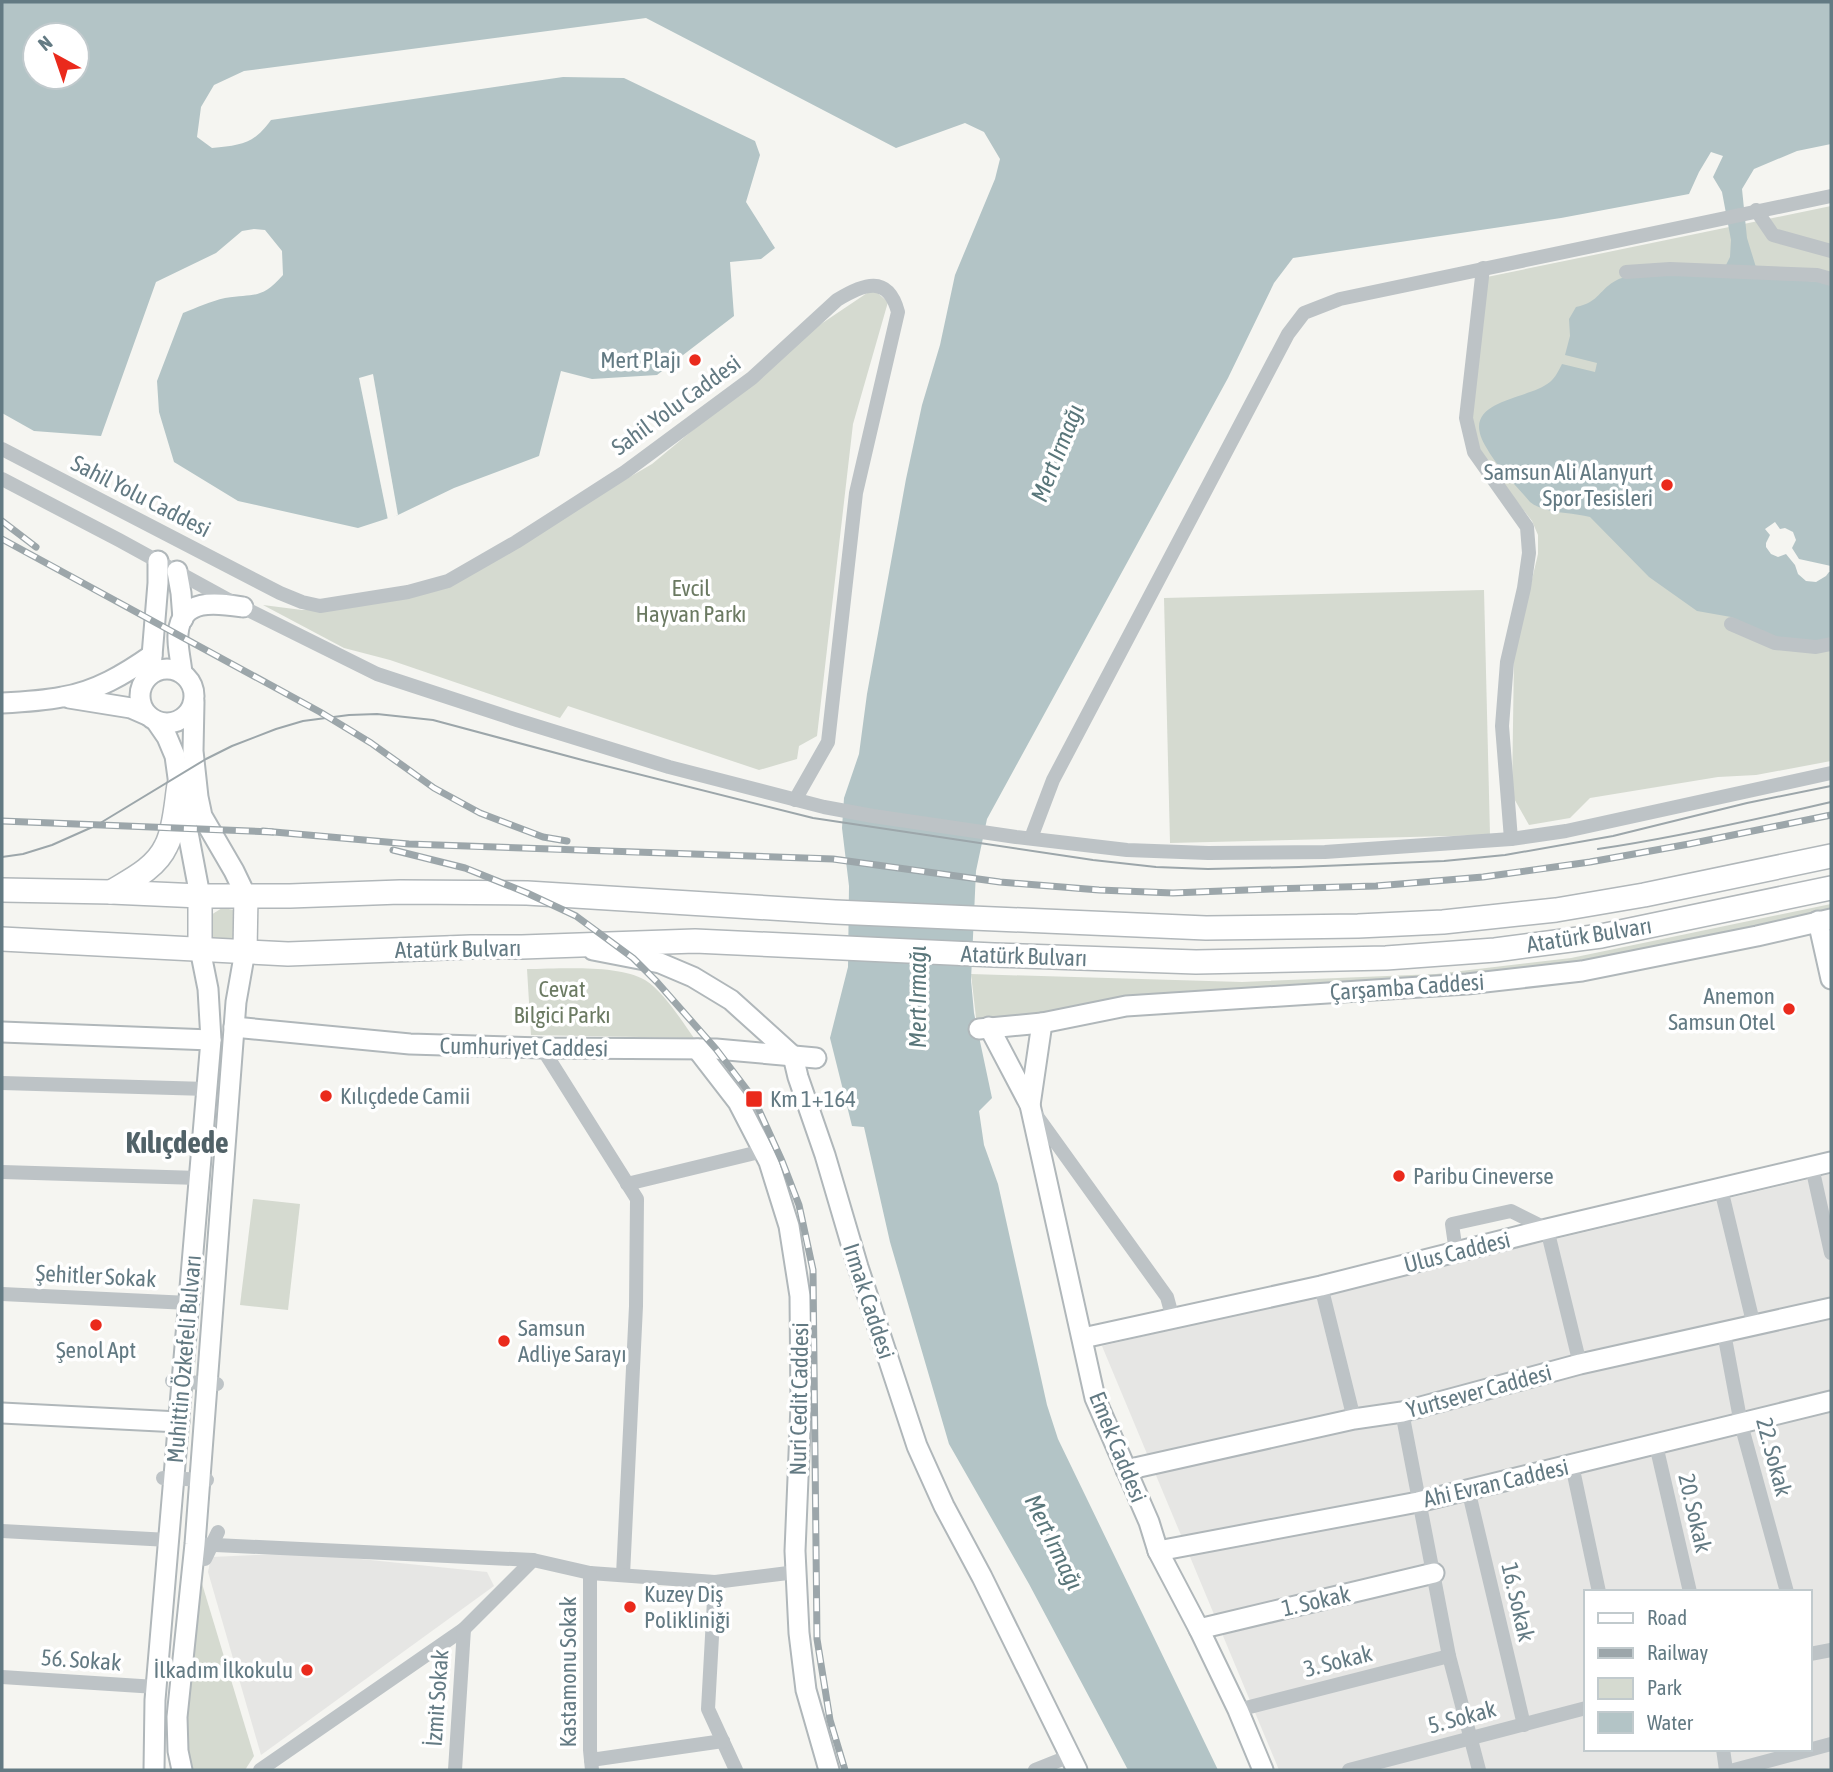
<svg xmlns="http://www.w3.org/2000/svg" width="1833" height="1772" viewBox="0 0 1833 1772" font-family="'Asap Condensed',sans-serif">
<rect width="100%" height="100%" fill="#f5f5f1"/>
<g fill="#e6e6e4" fill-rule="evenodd">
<path d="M1831,1174V1770H1279L1102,1346ZM1586,1592H1810V1749H1586Z"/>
<polygon points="302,1553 487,1572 494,1586 261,1755 208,1572 211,1557"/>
</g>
<g fill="#d5dad0">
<polygon points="1831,206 1831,761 1756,775 1718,777 1590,798 1570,818 1529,825 1512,795 1514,655 1538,554 1538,535 1532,521 1475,448 1469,420 1487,277"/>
<polygon points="873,289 888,302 853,424 817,736 799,746 797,759 759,770 568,706 560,718 390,660 344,648 263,605 302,610 324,609 448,583 652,464 818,326"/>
<polygon points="1484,590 1490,835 1170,843 1164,598"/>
<polygon points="1831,904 1831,910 1575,965 1437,979 1187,991 977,1026 971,974 1242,982 1436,974 1571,958"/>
<polygon points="222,908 235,910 239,944 209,940 211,915"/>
<path d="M527,969C558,969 618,964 645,980C664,992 681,1020 694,1038L531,1035Z"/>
<polygon points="253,1199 300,1204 288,1310 240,1305"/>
<polygon points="200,1577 254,1756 245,1770 189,1770 185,1707"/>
</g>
<path fill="#b3c4c6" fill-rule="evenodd" d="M2,2H1831V144L1797,151L1754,169L1742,189L1747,238L1759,277L1831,283V640L1794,641L1775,639L1731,617L1697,611L1649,577L1590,517C1571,512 1545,514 1530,502C1515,484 1497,467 1486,447C1457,399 1527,401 1550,382C1555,378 1559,370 1562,364L1595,372L1597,363L1565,355L1570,336L1569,319L1576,307C1600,302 1599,289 1617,280C1635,271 1697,275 1721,275L1730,257L1731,240L1722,192L1713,177L1723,156L1711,152L1699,172L1689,194L1561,218L1293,258L1274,283L1228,378L987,819L976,871L971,980L974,1013L992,1098L979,1111L984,1145L998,1184L1047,1405L1058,1439L1218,1770H1128L1029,1584L949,1444L890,1242L864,1127L852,1126L830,1038L848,967L849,886L842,828L844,798L859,754L867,694L906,479L922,405L940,345L955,275L995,179L1000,159L984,132L965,123L896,148L646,18L244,71L214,85L201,107L197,137L212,148C241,145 253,145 271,120L563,77L624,78L755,141L760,155L746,202L775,248L761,259L730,262L734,316L657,375L592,379L561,371L539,456L454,488L398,515L358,528L238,501L174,462L159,412L157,381L183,313C196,308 211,301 225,298C255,293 261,300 283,275L282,251L265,230L254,229L242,231L216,253L156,282L101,436L34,431L2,413ZM35,35H77V77H35Z"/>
<g fill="#f5f5f1">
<polygon points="373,374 398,515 388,520 359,378"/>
<polygon points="1775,522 1780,529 1785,528 1793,532 1796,540 1792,548 1799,559 1831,566 1831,572 1829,572 1826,576 1816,582 1806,581 1798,574 1795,565 1786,554 1778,557 1771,554 1766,547 1766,543 1770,535 1765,529"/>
</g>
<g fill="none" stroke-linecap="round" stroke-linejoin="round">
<defs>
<g id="secondary">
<polyline points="177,571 181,593 183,619"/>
<polyline points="151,668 158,583 158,561"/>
<circle cx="167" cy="696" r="27"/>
<path d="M182,673C181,661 177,646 178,634C181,597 217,603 243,607"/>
<polyline points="69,698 131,708 147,715"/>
<polyline points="194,702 193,751 198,797 202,816 234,871 246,896"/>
<path d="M2,703C22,702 42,701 62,697C95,692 125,674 152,655"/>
<polyline points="156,721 167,737 175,756 179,785 200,896"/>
<polyline points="1818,921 1831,979"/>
<polyline points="593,950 660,963 693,977 731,1000 793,1056 798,1077 825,1155 858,1267 917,1446 944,1506 982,1577 1077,1770"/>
<polyline points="234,1027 410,1044 542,1048 716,1049 816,1058"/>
<polyline points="989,1027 1030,1105 1095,1398 1149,1522 1158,1551 1199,1629 1238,1710 1263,1770"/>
<polyline points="979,1029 1042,1023 1126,1006 1467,984 1582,971 1757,936 1831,919"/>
<polyline points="2,1032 211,1040"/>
<polyline points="697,1049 738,1102 769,1162 789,1226 800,1296 801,1405 795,1551 799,1633 806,1690 829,1770"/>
<polyline points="1030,1105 1042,1023"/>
<polyline points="1083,1338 1321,1286 1547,1229 1831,1162"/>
<polyline points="2,1413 179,1422"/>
<polyline points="1126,1470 1354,1419 1402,1412 1580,1364 1831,1308"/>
<polyline points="1158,1551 1418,1502 1831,1401"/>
<polyline points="1199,1629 1434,1573"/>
<polyline points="154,1770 155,1700 211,1040 208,989 200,949"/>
<polyline points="182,1770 178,1751 177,1717 195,1544 236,1002 245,951"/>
</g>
<g id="primary">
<polyline points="2,890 111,892 200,896 290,896 400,892 527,893 835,912 1206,928 1358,926 1443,922 1556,910 1644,895 1831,856"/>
<path d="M111,892C131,880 156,868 166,846C175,829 176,803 179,785"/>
<polyline points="2,939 288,954 471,947 522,947 695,941 994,955 1196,962 1386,958 1495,950 1601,936 1831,888"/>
<polyline points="200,949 200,896"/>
<polyline points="245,951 246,896"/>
</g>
</defs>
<use href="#secondary" stroke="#b0b7ba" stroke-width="23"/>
<use href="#primary" stroke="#b1b7ba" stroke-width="26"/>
<g stroke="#bdc3c6" stroke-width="14">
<polyline points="1756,210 1773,235 1831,251"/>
<polyline points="1483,268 1466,418 1474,452 1527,527 1529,553 1524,588 1507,662 1502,726 1511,839"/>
<polyline points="1626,272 1670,269 1817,275 1831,279"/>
<path d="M2,449L280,593L302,602L320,606L408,592L448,581L516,542L625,472L752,378L837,300C863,284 888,274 898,312L856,493L828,742L795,800"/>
<polyline points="2,479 119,540 232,602 377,674 517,720 669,767 824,807 873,816 1016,837 1127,850 1208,853 1325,852 1511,839 1566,831 1831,773"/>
<polyline points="1731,624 1775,643 1816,647 1831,644"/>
<polyline points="1031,838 1053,780 1288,334 1304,313 1340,299 1831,196"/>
<polyline points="542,1048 637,1199 636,1306 623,1575"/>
<polyline points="2,1083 207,1089"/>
<polyline points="1034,1112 1167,1297 1173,1319"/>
<polyline points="1812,1167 1831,1253"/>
<polyline points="2,1172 199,1178"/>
<polyline points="627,1184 763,1151"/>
<polyline points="1721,1189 1754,1326"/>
<polyline points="1456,1252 1452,1224 1511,1211 1547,1229 1580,1364"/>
<polyline points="1321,1286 1354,1419"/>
<polyline points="2,1294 189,1303"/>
<polyline points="1724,1333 1741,1424 1787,1592"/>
<polyline points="172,1381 217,1384"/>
<polyline points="1402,1412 1449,1656 1479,1770"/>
<polyline points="1656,1445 1690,1592"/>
<polyline points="1572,1465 1599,1592"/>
<polyline points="163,1478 207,1480"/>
<polyline points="1468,1489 1524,1725"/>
<polyline points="2,1531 169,1540"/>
<polyline points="195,1544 533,1560 590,1573 715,1582 796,1572"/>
<polyline points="205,1559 218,1532"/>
<polyline points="590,1573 590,1750 592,1770"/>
<polyline points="715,1582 708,1709 736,1770"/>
<polyline points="1810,1654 1831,1650"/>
<polyline points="2,1677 156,1687"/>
<polyline points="1238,1710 1449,1656"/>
<polyline points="1723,1749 1726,1770"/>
<polyline points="591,1760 723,1741"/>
<polyline points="260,1770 464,1629 533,1560"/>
<polyline points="455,1770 464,1629"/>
<polyline points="1035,1770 1070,1756"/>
<polyline points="1349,1770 1586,1708"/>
<polyline points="1734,1770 1831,1744"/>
</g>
<use href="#secondary" stroke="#fff" stroke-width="19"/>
<use href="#primary" stroke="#fff" stroke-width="23"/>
<g stroke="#9ca6aa" stroke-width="2">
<path d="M1598,849C1677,837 1754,820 1831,802"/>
<polyline points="2,857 23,854 52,845 97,825 206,759 232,746 276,729 303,721 349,715 377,714 433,720 586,761 813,818 1093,860 1156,867 1208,869 1299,867 1444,861 1505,855 1613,836 1747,803 1831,786"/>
</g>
<defs>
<g id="rail">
<polyline points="2,521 36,547"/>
<polyline points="2,539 320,712 371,743 434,788 480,813 543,837 567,841"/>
<polyline points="2,821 272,832"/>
<polyline points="263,831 409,844 833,859 1000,882 1099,890 1173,893 1271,889 1376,886 1483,877 1590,862 1689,844 1831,815"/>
<polyline points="393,850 465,868 527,893 576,916 633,958 657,982 716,1049 754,1099 782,1161 799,1205 813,1270 817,1639 830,1720 845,1770"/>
</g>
</defs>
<use href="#rail" stroke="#9ca6aa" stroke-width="7"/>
<use href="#rail" stroke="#fff" stroke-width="4.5" stroke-dasharray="13" stroke-linecap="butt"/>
</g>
<g fill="#ea2a1c" stroke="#fff" stroke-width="2.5">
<circle cx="695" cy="360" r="7"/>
<circle cx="1667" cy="485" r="7"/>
<circle cx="1789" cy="1009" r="7"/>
<circle cx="326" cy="1096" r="7"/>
<rect x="745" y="1090" width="18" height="18" rx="3.5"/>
<circle cx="1399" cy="1176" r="7"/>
<circle cx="96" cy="1325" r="7"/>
<circle cx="504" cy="1341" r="7"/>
<circle cx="630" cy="1607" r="7"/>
<circle cx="307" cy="1670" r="7"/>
</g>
<g text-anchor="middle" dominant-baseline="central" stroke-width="7" stroke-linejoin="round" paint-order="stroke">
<g font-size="23" fill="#637a83" stroke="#fff" text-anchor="start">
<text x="681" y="360" text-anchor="end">Mert Plajı</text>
<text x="1653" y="472" text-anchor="end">Samsun Ali Alanyurt<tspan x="1653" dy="26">Spor Tesisleri</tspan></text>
<text x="1775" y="996" text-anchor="end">Anemon<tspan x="1775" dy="26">Samsun Otel</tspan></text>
<text x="340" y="1096">Kılıçdede Camii</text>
<text x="770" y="1099">Km 1+164</text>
<text x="1413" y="1176">Paribu Cineverse</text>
<text x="518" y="1328">Samsun<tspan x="518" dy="26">Adliye Sarayı</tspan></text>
<text x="96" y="1350" text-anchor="middle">Şenol Apt</text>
<text x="644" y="1594">Kuzey Diş<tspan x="644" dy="26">Polikliniği</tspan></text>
<text x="293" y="1670" text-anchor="end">İlkadım İlkokulu</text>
</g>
<g font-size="23" fill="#637a83" stroke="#fff">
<text transform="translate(676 405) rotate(-36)">Sahil Yolu Caddesi</text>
<text transform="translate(141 496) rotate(27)">Sahil Yolu Caddesi</text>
<text transform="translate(1589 935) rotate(-9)">Atatürk Bulvarı</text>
<text transform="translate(458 949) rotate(-1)">Atatürk Bulvarı</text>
<text transform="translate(1024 956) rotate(2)">Atatürk Bulvarı</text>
<text transform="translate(1407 987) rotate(-4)">Çarşamba Caddesi</text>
<text transform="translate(524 1047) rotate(1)">Cumhuriyet Caddesi</text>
<text transform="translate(1457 1252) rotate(-14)">Ulus Caddesi</text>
<text transform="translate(96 1276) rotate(3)">Şehitler Sokak</text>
<text transform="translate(869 1301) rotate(72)">Irmak Caddesi</text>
<text transform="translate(184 1359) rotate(-85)">Muhittin Özkefeli Bulvarı</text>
<text transform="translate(1479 1391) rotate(-15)">Yurtsever Caddesi</text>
<text transform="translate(799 1399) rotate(-89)">Nuri Cedit Caddesi</text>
<text transform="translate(1118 1447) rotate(68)">Emek Caddesi</text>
<text transform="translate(1774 1457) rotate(75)">22. Sokak</text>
<text transform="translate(1496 1483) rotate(-13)">Ahi Evran Caddesi</text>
<text transform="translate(1695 1513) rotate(77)">20. Sokak</text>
<text transform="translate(1316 1601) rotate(-13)">1. Sokak</text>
<text transform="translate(1518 1602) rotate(77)">16. Sokak</text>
<text transform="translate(81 1660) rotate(4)">56. Sokak</text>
<text transform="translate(1338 1661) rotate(-14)">3. Sokak</text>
<text transform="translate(568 1672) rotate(-90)">Kastamonu Sokak</text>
<text transform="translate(437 1698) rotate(-86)">İzmit Sokak</text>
<text transform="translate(1462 1717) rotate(-15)">5. Sokak</text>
</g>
<g font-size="23" fill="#6b7a62" stroke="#fff">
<text x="691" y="588">Evcil<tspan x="691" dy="26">Hayvan Parkı</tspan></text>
<text x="562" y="989">Cevat<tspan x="562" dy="26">Bilgici Parkı</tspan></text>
</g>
<g font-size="24" font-style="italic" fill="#59767a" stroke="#fff">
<text transform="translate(1057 453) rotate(-68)">Mert Irmağı</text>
<text transform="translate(917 997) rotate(-90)">Mert Irmağı</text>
<text transform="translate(1054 1542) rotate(64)">Mert Irmağı</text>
</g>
<g font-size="30" font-weight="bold" fill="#516268" stroke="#fff">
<text x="177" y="1142">Kılıçdede</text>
</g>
</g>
<rect width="1833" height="1772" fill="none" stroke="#637a83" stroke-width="7"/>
<rect x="1584" y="1590" width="228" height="161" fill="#ffffff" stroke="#c1cacd" stroke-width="2"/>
<rect x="1598" y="1613" width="35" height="10" fill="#ffffff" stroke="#c1cacd" stroke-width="2"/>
<text x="1647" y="1625" font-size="21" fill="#637a83">Road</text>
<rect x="1598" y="1648" width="35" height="10" fill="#9ca6aa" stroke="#c1cacd" stroke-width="2"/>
<text x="1647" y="1660" font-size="21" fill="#637a83">Railway</text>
<rect x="1598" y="1678" width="35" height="21" fill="#d5dad0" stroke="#c1cacd" stroke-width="2"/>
<text x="1647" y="1695" font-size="21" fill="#637a83">Park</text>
<rect x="1598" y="1712" width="35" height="21" fill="#b3c4c6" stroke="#c1cacd" stroke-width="2"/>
<text x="1647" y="1730" font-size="21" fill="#637a83">Water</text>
<g transform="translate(56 56) rotate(320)"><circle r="33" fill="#ffffff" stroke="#c1cacd" stroke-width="2"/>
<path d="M0-5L12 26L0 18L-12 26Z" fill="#ea2a1c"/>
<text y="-10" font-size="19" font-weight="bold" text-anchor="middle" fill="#637a83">N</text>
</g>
</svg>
